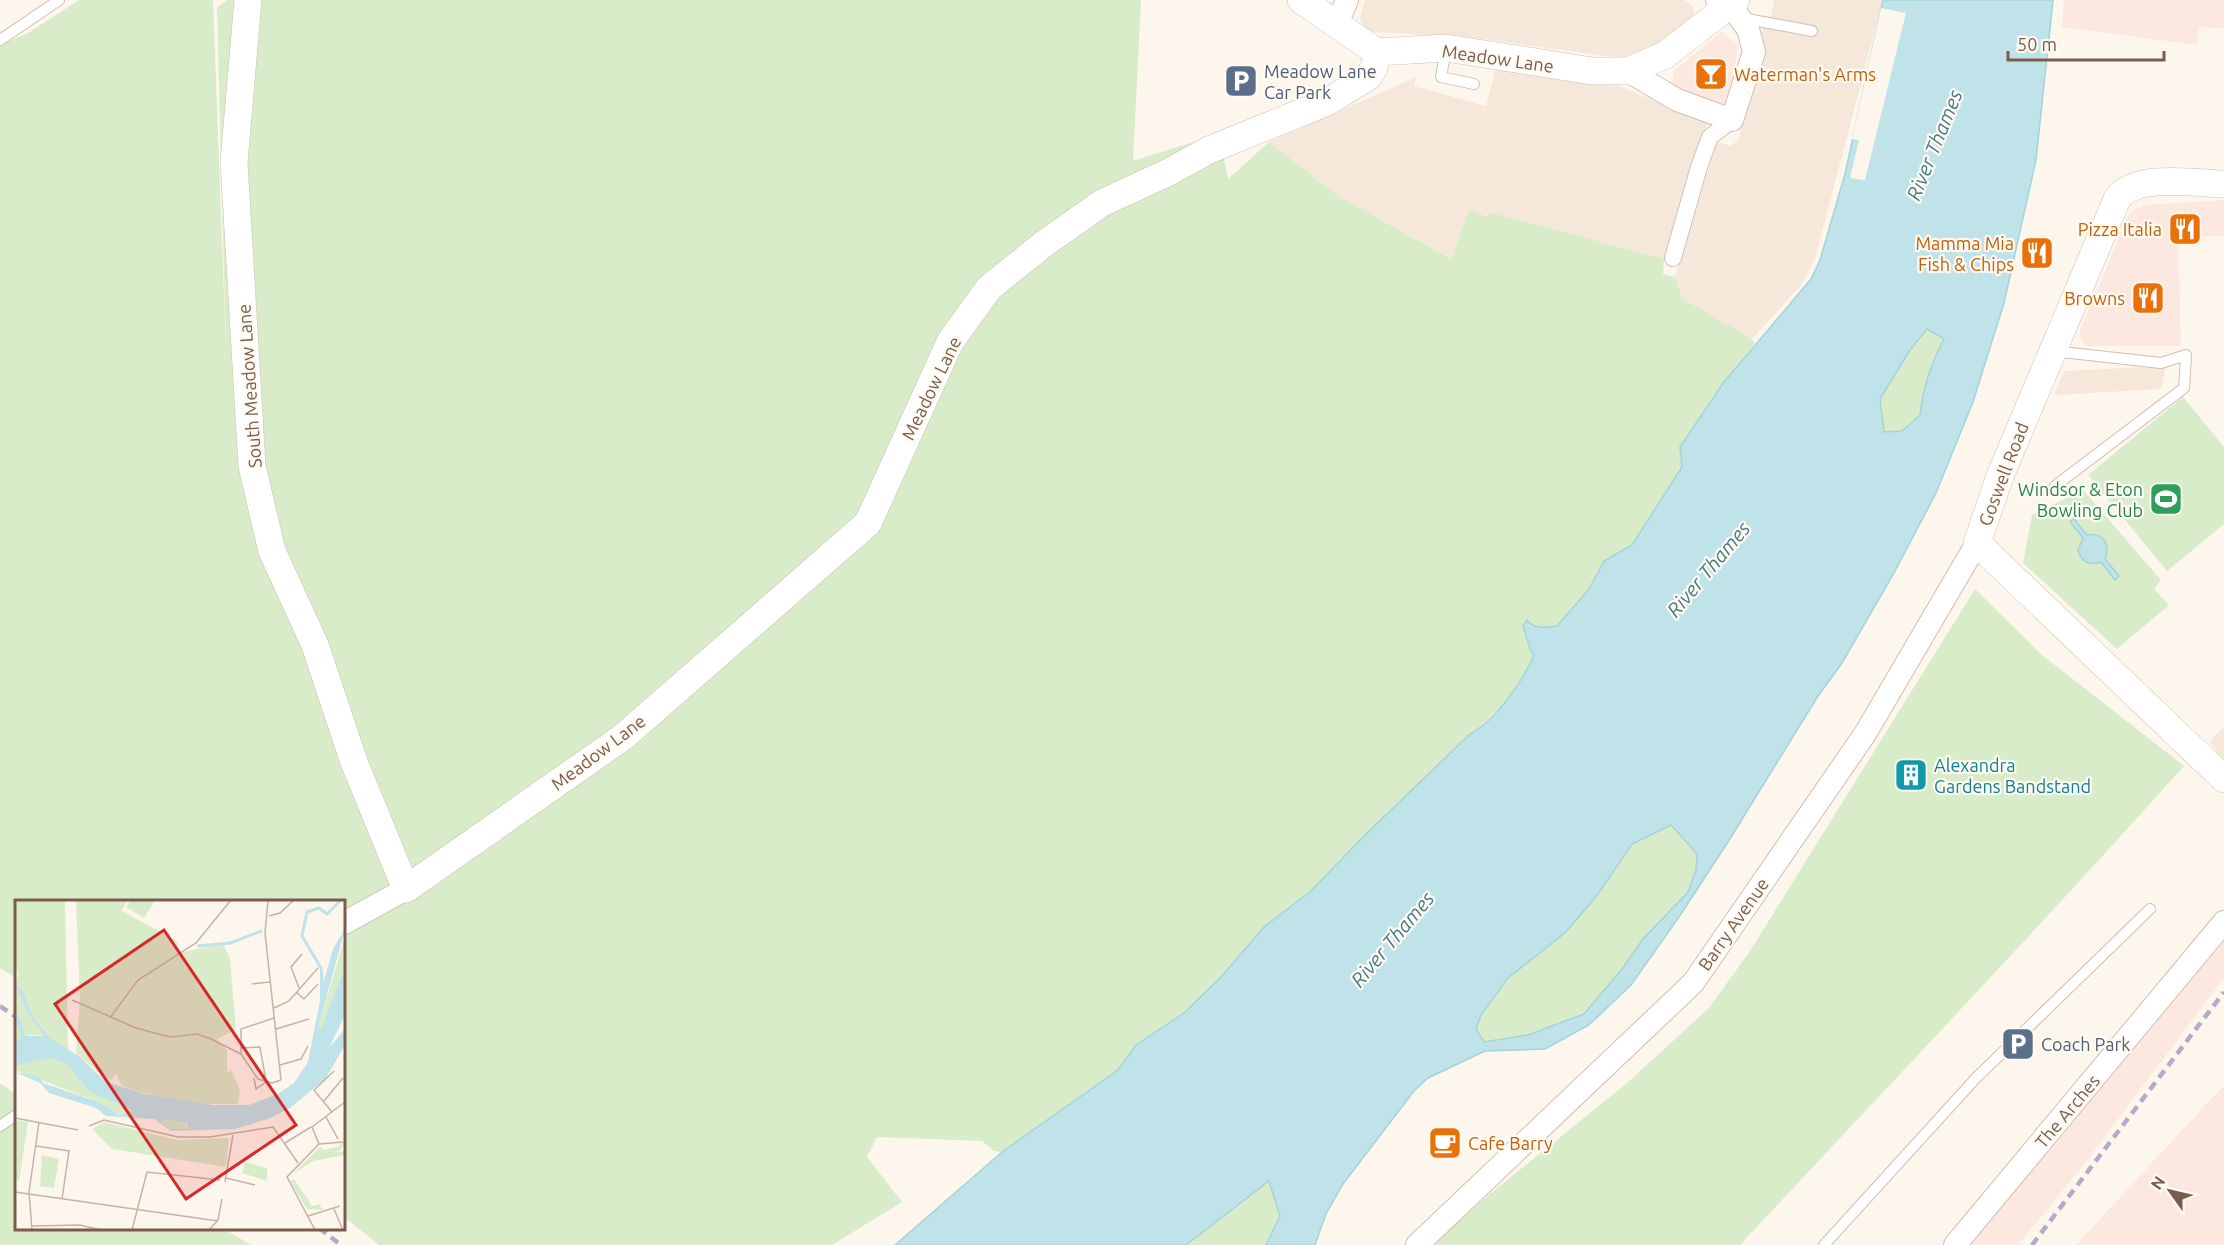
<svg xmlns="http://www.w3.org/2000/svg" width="2224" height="1245" viewBox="0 0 2224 1245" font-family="Ubuntu,sans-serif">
<rect width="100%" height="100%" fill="#fdf6ec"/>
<g fill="#f5e8da">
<polygon points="1365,0 1684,0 1693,7 1694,18 1655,53 1627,59 1467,37 1374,32 1364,28 1360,18"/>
<polygon points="1774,0 1883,0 1815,258 1801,285 1752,339 1682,298 1675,277 1717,142 1731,146 1739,139 1765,16 1771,17"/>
<polygon points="1496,67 1619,86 1707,123 1699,150 1686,179 1664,259 1490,212 1453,259 1338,196 1269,142 1416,77 1414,86 1486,106"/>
<polygon points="2166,366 2161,389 2054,395 2064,371"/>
<polygon points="2224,727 2224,761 2210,743 2214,736"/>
</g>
<g fill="#fde8e0">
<polygon points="2064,0 2224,0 2224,28 2199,27 2197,45 2062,27"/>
<polygon points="1721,32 1738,44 1733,80 1726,103 1722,105 1671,89 1674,71"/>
<polygon points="2224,200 2224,236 2178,236 2181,346 2086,346 2079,334 2127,218 2132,211 2144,205"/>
<polygon points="2224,929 2224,978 2086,1162 2018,1245 1968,1245"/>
<polygon points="2224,1086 2224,1245 2076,1245 2198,1113"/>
</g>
<g fill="#d8ecc9">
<path d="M79,0H213L226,350L217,8L227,0H1141L1133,161L1219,134L1228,179L1269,142L1338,196L1452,259L1469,210L1487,217L1490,212L1664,259L1663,274L1675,277L1682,298L1752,339L1755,343L1724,382L1682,467L1632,545L1604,561L1589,589L1557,627C1545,627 1535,630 1527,620L1523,626L1531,652L1534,654L1527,671L1505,702L1311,891L1264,927L1221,977L1184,1013L1136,1045L1118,1070L1002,1152L994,1151L982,1141L877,1137L867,1157L902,1202L832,1245H379L344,1217V902H16V978L0,968V45L28,33Z"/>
<path d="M1926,328L1944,338C1931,363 1923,387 1920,415L1902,431L1884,432L1880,399L1910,350Z"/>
<polygon points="2183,397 2224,447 2224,524 2167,571 2088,475"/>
<polygon points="2083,490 2161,580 2154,589 2169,605 2117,649 2023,563 2032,515"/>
<path d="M1975,589L2042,655L2184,766C2039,928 1888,1086 1740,1245H1427L1627,1083L1709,1008L1750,951Z"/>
<polygon points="1671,825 1697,855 1696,870 1688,892 1643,939 1622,969 1584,1014 1528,1035 1483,1042 1476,1029 1481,1015 1508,978 1566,932 1598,894 1632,844"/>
<polygon points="0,1083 16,1094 16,1228 224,1229 251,1245 0,1245"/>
<polygon points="1269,1181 1281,1216 1266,1245 1186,1245"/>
</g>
<g fill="#bfe3e8" stroke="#a5d3da" stroke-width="1.5" fill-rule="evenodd">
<path d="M1883,0H2053L2036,160L2004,303L1973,402L1936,493L1894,573L1842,663L1818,696L1728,842L1679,917L1631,985L1589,1025L1545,1049L1485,1051L1428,1078L1414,1091L1343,1184L1326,1214L1315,1245H1266L1280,1216L1269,1181L1186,1245H895L1002,1152L1118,1070L1136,1045L1184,1013L1221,977L1264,927L1311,891L1361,839L1470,734C1496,720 1523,681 1534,655L1531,652L1523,626L1527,620C1535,630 1545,627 1557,626L1589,589L1604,561L1632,545L1682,467L1680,447L1724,382L1811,279L1820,260L1845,174ZM1927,329L1944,339C1931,363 1923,387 1920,415L1902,431L1884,432L1880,399L1910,350ZM1671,825L1697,854L1696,870L1688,892L1643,939L1622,969L1584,1014L1528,1035L1484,1042L1476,1029L1481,1015L1508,978L1566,932L1598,894L1632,844Z"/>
<path d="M2074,519L2087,535C2103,532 2111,544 2105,559L2119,576L2115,580L2101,562C2090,566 2081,562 2078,550L2083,538L2070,522Z"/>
</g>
<polygon fill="#fdf6ec" points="1881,8 1906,13 1865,180 1850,178 1859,140 1852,139"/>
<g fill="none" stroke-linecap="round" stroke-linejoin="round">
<defs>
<g id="service">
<polyline points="1742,18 1812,31"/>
<polyline points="0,40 59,0"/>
<polyline points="1446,49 1441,77 1474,84"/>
<polyline points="2053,351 2161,363 2186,355 2184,388 2055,486"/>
<polyline points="0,1126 16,1115"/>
<polyline points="1824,1245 1976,1078 2150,909"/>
</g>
<polyline id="pedestrian" points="1673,258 1699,167 1710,137 1732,120"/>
<g id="minor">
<polyline points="1335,23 1342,12 1347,0"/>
<polyline points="1628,71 1677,100 1732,120 1754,52 1748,29 1730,5 1717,0"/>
<polyline points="344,923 406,889"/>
<polyline points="1417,1245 1693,983 1865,734 1977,543"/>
<polyline points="1955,1245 2224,922"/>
</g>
<g id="tertiary">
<polyline points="248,0 234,162 252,466 272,551 315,645 354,762 406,889 623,737 868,523 950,342 989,288 1045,243 1102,203 1169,172 1209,150 1327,102 1368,77 1374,68 1377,52"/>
<polyline points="1301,0 1377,52"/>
<polyline points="1377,52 1446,48 1592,71 1628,71 1665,55 1736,0"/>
<path d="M2224,184C2195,183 2135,173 2117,199L2000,476L1977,543L2224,779"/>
</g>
</defs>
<use href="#service" stroke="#d1beb0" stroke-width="12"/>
<use href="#pedestrian" stroke="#d1beb0" stroke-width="18"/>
<use href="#minor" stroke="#d1beb0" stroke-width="24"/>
<use href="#tertiary" stroke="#d1beb0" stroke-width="28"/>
<use href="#service" stroke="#fff" stroke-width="10"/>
<use href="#pedestrian" stroke="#fff" stroke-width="16"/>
<use href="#minor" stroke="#fff" stroke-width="22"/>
<use href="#tertiary" stroke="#fff" stroke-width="27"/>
<g stroke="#b9a8c9" stroke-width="4.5" stroke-dasharray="9 6" stroke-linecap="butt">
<polyline points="0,1006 16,1017"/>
<polyline points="319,1228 341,1245"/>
<polyline points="2032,1245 2224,992"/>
</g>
</g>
<defs>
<symbol id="bar-square" viewBox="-11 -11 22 22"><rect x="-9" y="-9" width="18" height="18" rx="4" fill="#e8710a" stroke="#fffaf3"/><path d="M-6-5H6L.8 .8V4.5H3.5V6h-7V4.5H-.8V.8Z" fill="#fff"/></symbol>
<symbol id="parking-square" viewBox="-11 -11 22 22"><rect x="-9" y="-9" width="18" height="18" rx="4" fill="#5c6f8a" stroke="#fffaf3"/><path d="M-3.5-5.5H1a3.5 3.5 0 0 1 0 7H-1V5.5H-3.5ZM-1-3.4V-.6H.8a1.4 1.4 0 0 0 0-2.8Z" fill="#fff"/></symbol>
<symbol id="restaurant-square" viewBox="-11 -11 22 22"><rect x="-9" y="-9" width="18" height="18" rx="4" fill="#e8710a" stroke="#fffaf3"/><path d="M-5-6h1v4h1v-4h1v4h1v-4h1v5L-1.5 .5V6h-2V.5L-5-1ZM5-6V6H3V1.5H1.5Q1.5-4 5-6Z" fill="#fff"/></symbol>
<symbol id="stadium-square" viewBox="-11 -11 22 22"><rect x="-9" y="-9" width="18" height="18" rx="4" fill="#2e9e5b" stroke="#fffaf3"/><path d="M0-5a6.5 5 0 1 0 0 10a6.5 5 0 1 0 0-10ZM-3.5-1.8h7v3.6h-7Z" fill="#fff"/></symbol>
<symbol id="building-square" viewBox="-11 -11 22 22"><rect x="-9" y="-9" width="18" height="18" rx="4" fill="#0f9aa8" stroke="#fffaf3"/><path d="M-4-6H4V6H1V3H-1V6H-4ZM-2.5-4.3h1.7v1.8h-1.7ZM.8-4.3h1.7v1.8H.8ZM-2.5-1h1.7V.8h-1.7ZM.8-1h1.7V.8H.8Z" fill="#fff"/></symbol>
<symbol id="cafe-square" viewBox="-11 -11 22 22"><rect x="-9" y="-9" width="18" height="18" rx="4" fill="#e8710a" stroke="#fffaf3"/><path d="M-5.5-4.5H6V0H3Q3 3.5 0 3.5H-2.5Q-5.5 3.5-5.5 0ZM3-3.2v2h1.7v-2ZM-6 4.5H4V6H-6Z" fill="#fff"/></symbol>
</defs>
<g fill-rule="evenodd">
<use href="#bar-square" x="1692" y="55" width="38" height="38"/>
<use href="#parking-square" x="1222" y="62" width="38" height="38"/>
<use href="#restaurant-square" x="2166" y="210" width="38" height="38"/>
<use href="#restaurant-square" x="2018" y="234" width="38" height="38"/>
<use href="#restaurant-square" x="2129" y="279" width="38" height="38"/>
<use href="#stadium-square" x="2147" y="480" width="38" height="38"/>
<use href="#building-square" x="1892" y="756" width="38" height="38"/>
<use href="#parking-square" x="1999" y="1025" width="38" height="38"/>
<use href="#cafe-square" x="1426" y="1124" width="38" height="38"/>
</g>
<g text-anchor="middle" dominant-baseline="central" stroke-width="4.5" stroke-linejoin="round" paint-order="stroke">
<g font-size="18" fill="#7a5c4d" stroke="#fffaf3">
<text transform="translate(1498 58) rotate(8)">Meadow Lane</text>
<text transform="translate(249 386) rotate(-94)">South Meadow Lane</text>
<text transform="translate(931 388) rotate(-64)">Meadow Lane</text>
<text transform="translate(2003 474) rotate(-69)">Goswell Road</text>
<text transform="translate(598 752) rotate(-37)">Meadow Lane</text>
<text transform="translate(1733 924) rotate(-55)">Barry Avenue</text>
<text transform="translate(2067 1111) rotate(-50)">The Arches</text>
</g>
<g font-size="18" fill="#4e5e75" stroke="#fffaf3" text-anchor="start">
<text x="1264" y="71">Meadow Lane<tspan x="1264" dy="21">Car Park</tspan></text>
<text x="2041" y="1044">Coach Park</text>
</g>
<g font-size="18" fill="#c56008" stroke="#fffaf3" text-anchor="end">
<text x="1734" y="74" text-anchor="start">Waterman's Arms</text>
<text x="2162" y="229">Pizza Italia</text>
<text x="2014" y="243">Mamma Mia<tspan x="2014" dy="21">Fish &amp; Chips</tspan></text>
<text x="2125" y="298">Browns</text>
<text x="1468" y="1143" text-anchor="start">Cafe Barry</text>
</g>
<g font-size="18" fill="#27864d" stroke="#fffaf3" text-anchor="end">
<text x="2143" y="489">Windsor &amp; Eton<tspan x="2143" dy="21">Bowling Club</tspan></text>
</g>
<g font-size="18" fill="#0d838f" stroke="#fffaf3" text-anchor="start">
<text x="1934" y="765">Alexandra<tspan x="1934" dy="21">Gardens Bandstand</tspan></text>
</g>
<g font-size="20" font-style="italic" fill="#437c86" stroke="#fffaf3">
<text transform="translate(1934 145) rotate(-68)">River Thames</text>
<text transform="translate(1708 569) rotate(-50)">River Thames</text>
<text transform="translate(1392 939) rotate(-50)">River Thames</text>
</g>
</g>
<g transform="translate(15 900)">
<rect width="330" height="330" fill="#fdf6ec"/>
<path d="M0,0H50L53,150L32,136L14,135L0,141V81L4,74L0,69ZM61,0H112L107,11L159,39L163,44L161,49L169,52L208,43L215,59L221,129L202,139L212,150V172L217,171L225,191L223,204H176L121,191L107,186L101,174L97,180L89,177L61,153L65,99ZM116,0H140L129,18L111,7ZM330,37V67L306,131L303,128ZM19,158H35L52,165L75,192L121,211L109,215L94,212L86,203L0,170V165ZM0,220L13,222L4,281L0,280ZM152,220L171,223L174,229H154L145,222ZM89,222L162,240L214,238L211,267L97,249L77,229ZM330,241L325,251L318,252H328L330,249V255L298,261L278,274L305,247L308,250L323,247ZM27,255L44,259L39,288L25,286ZM230,262L252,268V281L227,273ZM279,279L297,306L304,304L308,310L292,309L275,281Z" fill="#d8ecc9"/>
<path d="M330,29L303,128L306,130L330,67V115L314,148L330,129V145L311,178L275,208L255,218L220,229L156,231L139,219L91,216L81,208L34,193L25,183L0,172L24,177L28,183L86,203L104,215L120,211L75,192L52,165L35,158L0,165V141L6,137L0,116L5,118L10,136H30L13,114L0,84L9,93L17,116L35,138L64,156L91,182L130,194L198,205H234L263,194L279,183L293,162L305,101V68L307,66L309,81L318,49ZM152,220L172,223L174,229H154L146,222Z" fill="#bfe3e8" fill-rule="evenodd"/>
<path fill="none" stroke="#bfe3e8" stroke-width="3" d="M182,46L215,43L247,31M306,68L287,36L292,12L304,8L312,14L326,0"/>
<path fill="none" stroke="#c5b3a7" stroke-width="1.5" d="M253,0L250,33L266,180M254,16L265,13L279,0M237,84L255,82M284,88L276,67L287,54M281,92L289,99L303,84M57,100L121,128L155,137L182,134L196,139L226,154L243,179L257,183L266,180M259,108L274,101L303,68M95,118L123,80L181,43L216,0M261,129L294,119M226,148L245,147L251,181M226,154V129L259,118M265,165L286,159L293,146M239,178L241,189L251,182M309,201L328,178M317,212L299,190L319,171M311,217L323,239M0,218L63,230M74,226L89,220L163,237H195L258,227L283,263M270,243L296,227M304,244L328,242M21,246L54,251L47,299M211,278L240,285M210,282L218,235M0,292L203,321M319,309L328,330M293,316L325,306M17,326L65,325L86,330M17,330L14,292L24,222M117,330L132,272L205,280M194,330L203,320L207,299M300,330L272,277L304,244L297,227L330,202"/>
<path fill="#d62828" fill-opacity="0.15" stroke="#d62828" stroke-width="3" d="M149,30L281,225L171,299L40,104Z"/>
<rect width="330" height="330" fill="none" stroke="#7a5c4d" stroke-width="3"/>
</g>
<g transform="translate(2170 1191) rotate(304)" stroke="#fffaf3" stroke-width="4.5" paint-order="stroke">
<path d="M0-4.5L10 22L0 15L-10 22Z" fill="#7a5c4d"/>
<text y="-9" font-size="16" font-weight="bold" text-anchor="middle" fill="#7a5c4d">N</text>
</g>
<path d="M2008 51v9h156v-9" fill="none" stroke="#7a5c4d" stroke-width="3"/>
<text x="2017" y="51" font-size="18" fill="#7a5c4d" stroke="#fffaf3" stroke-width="4.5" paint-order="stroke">50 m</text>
</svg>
